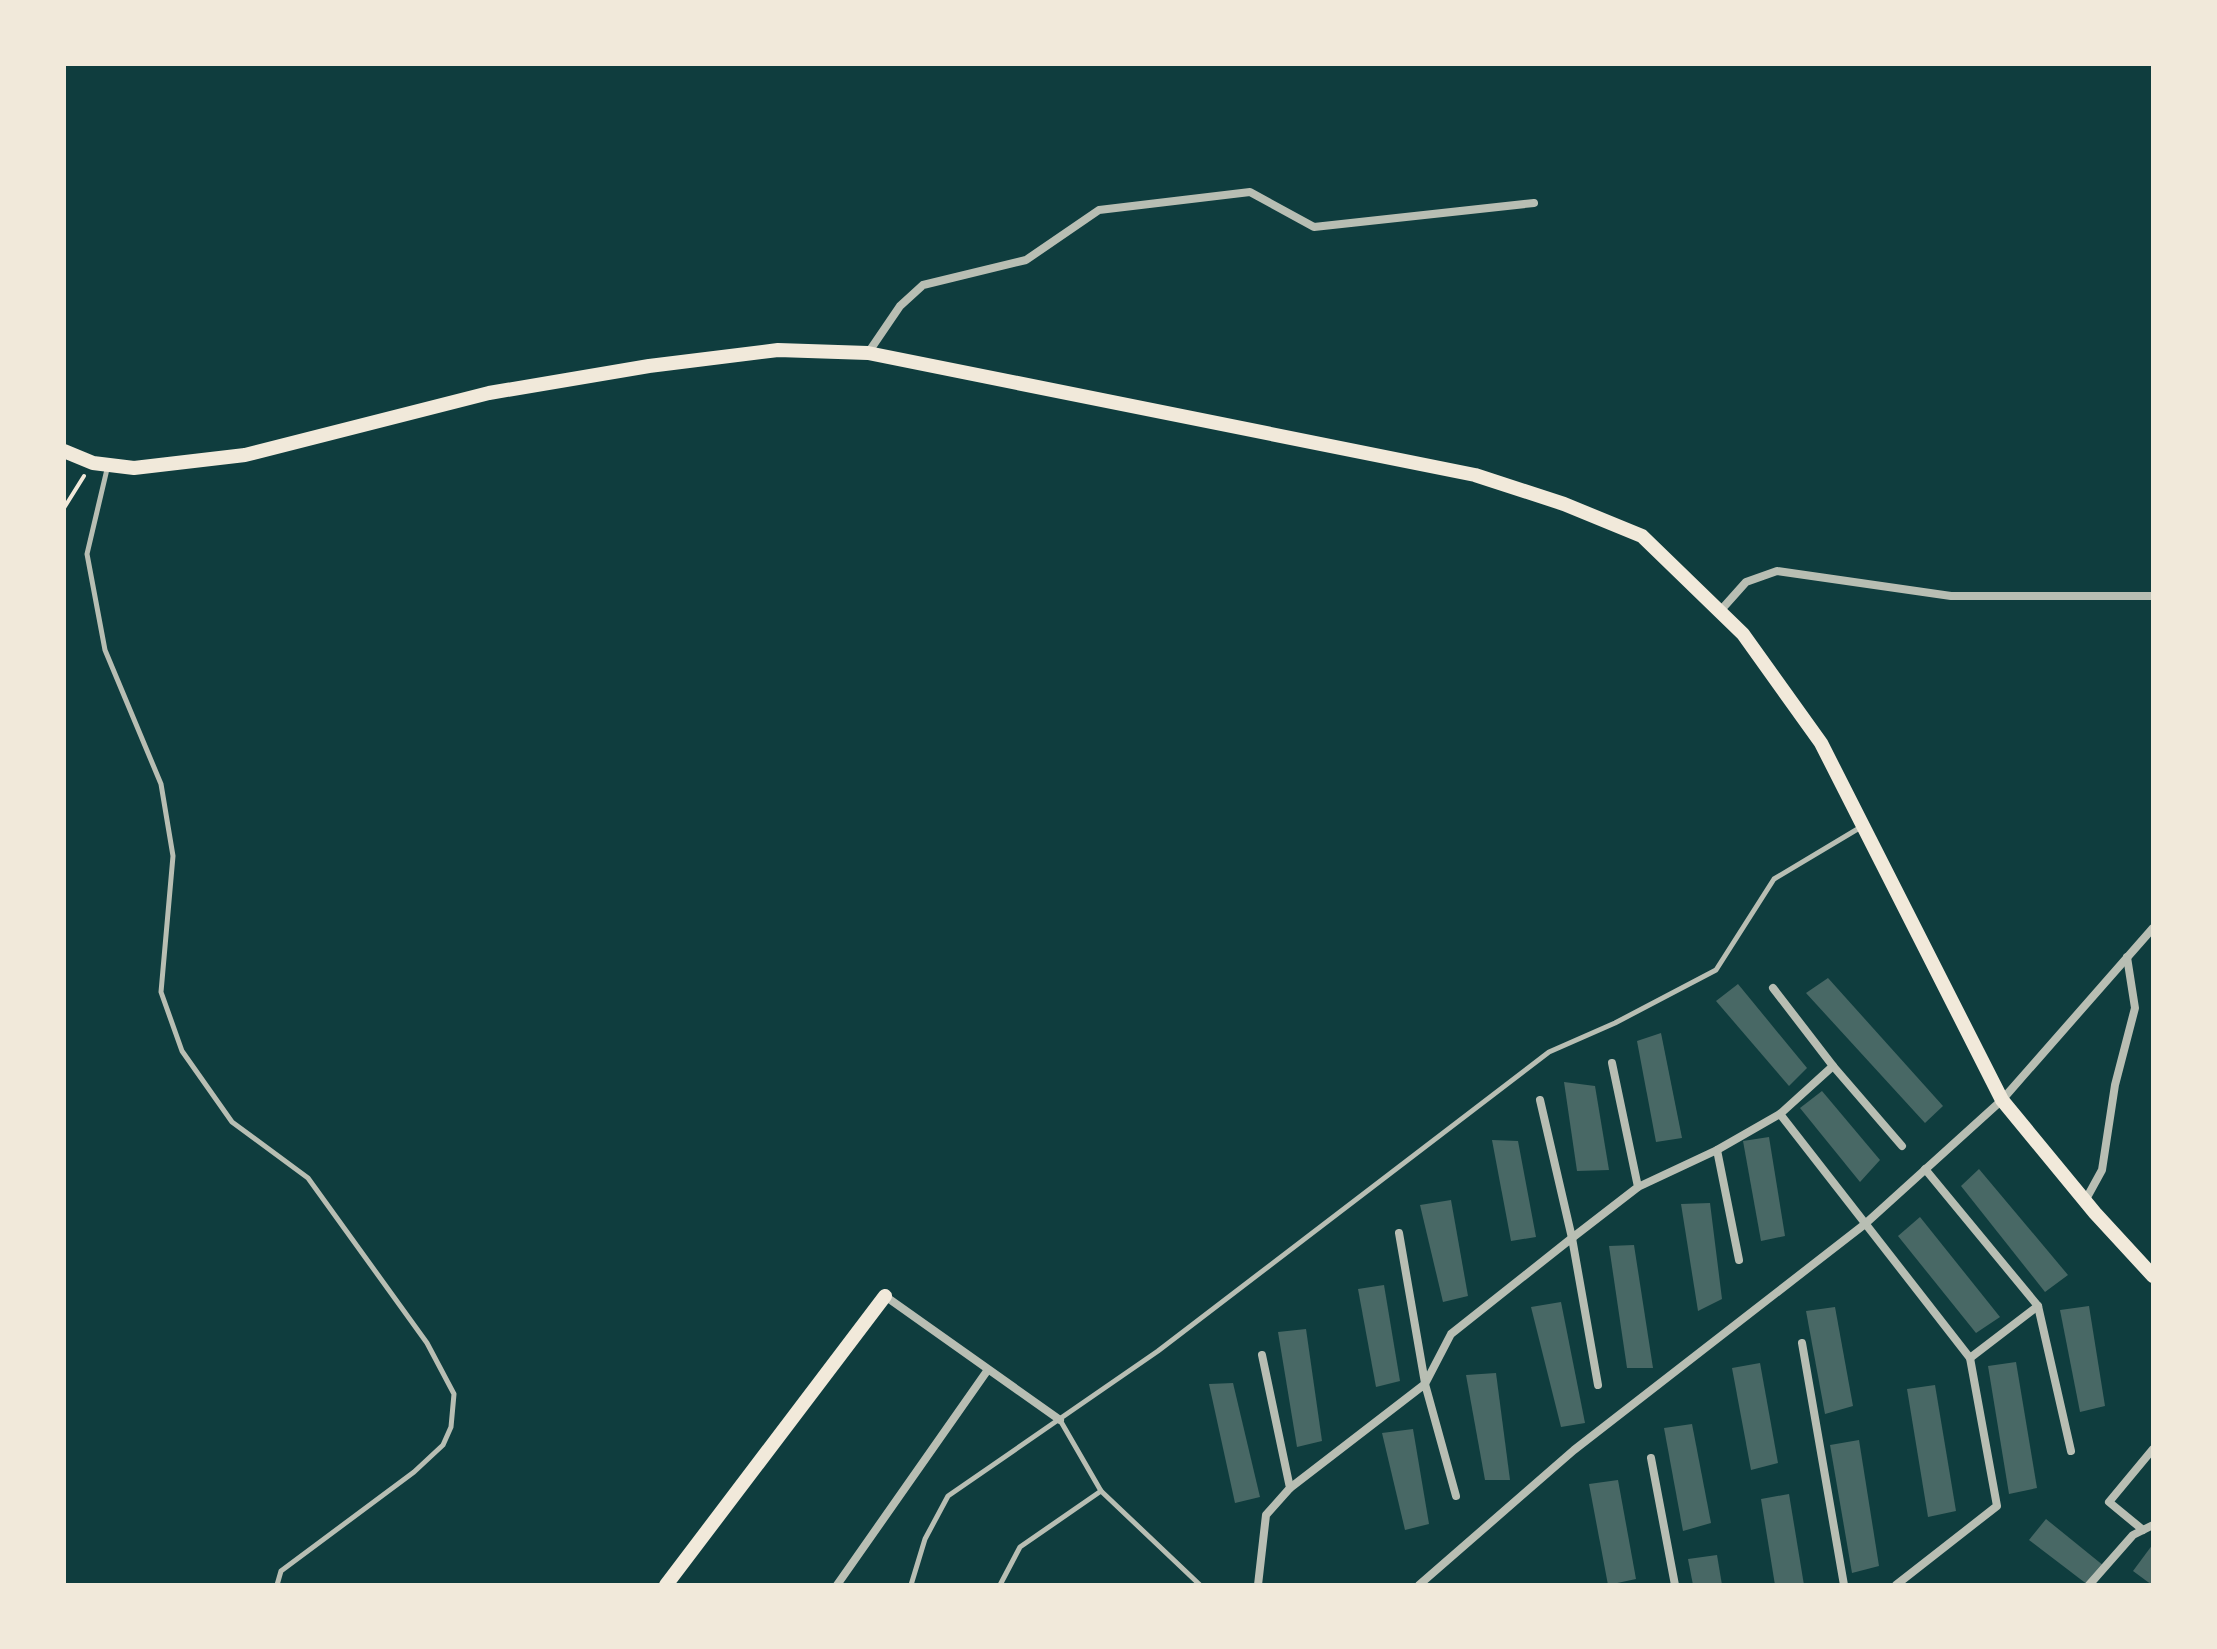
<svg xmlns="http://www.w3.org/2000/svg" width="2217" height="1649" viewBox="0 0 2217 1649" font-family="Jost,sans-serif">
<rect width="100%" height="100%" fill="#0f3d3e"/>
<g fill="#486865">
<polygon points="1828,978 1943,1106 1925,1123 1806,993"/>
<polygon points="1738,984 1807,1068 1789,1086 1716,1001"/>
<polygon points="1661,1033 1682,1138 1656,1142 1637,1041"/>
<polygon points="1564,1082 1595,1086 1609,1170 1577,1171"/>
<polygon points="1822,1091 1880,1160 1860,1182 1800,1108"/>
<polygon points="1769,1137 1785,1236 1761,1241 1743,1141"/>
<polygon points="1492,1140 1518,1141 1536,1237 1511,1241"/>
<polygon points="1979,1169 2068,1275 2045,1292 1961,1186"/>
<polygon points="1451,1200 1468,1296 1443,1302 1420,1205"/>
<polygon points="1710,1203 1722,1299 1698,1311 1681,1204"/>
<polygon points="1920,1217 2000,1317 1976,1333 1898,1236"/>
<polygon points="1634,1245 1653,1368 1627,1368 1609,1246"/>
<polygon points="1384,1285 1400,1381 1376,1387 1358,1289"/>
<polygon points="1561,1302 1585,1423 1561,1427 1531,1307"/>
<polygon points="2089,1306 2105,1406 2080,1412 2060,1310"/>
<polygon points="1835,1307 1853,1406 1825,1414 1806,1311"/>
<polygon points="1306,1329 1322,1441 1297,1447 1278,1332"/>
<polygon points="2016,1362 2037,1488 2009,1494 1988,1366"/>
<polygon points="1760,1363 1778,1463 1751,1470 1732,1368"/>
<polygon points="1496,1373 1510,1480 1485,1480 1466,1375"/>
<polygon points="1233,1383 1260,1497 1235,1503 1209,1384"/>
<polygon points="1935,1385 1956,1511 1928,1517 1907,1389"/>
<polygon points="1692,1424 1711,1523 1683,1531 1664,1428"/>
<polygon points="1413,1429 1429,1524 1405,1530 1382,1433"/>
<polygon points="1859,1440 1879,1566 1852,1573 1830,1445"/>
<polygon points="1618,1480 1636,1579 1608,1585 1589,1484"/>
<polygon points="1789,1494 1804,1585 1775,1585 1761,1499"/>
<polygon points="2046,1519 2104,1566 2088,1585 2029,1540"/>
<polygon points="2153,1544 2153,1585 2152,1585 2133,1571"/>
<polygon points="1717,1555 1722,1585 1693,1585 1688,1559"/>
</g>
<g fill="none" stroke-linecap="round" stroke-linejoin="round">
<polyline stroke="#f1e9da" stroke-width="4" points="64,508 84,476"/>
<g stroke="#b8beb3" stroke-width="5">
<polyline points="108,465 87,554 105,650 161,784 173,856 161,992 182,1051 232,1122 308,1178 427,1343 454,1394 451,1427 443,1445 414,1472 281,1571 277,1585"/>
<polyline points="1060,1420 1101,1491 1200,1585"/>
<polyline points="911,1585 925,1539 948,1496 1158,1351 1549,1052 1615,1023 1716,970 1774,879 1861,827"/>
<polyline points="1000,1585 1020,1547 1101,1491"/>
</g>
<g stroke="#b8beb3" stroke-width="8">
<polyline points="868,353 900,306 923,285 1026,260 1099,210 1250,192 1314,227 1534,203"/>
<polyline points="1721,610 1746,582 1777,571 1951,596 2153,596"/>
<polyline points="1773,988 1833,1066"/>
<polyline points="1540,1100 1572,1238 1638,1187 1612,1063"/>
<polyline points="1780,1114 1833,1066 1902,1146"/>
<polyline points="1717,1150 1780,1114 1970,1358 1997,1506 1896,1585"/>
<polyline points="1925,1169 2038,1306 1970,1358"/>
<polyline points="1638,1187 1717,1150 1739,1260"/>
<polyline points="2085,1201 2102,1170 2115,1085 2135,1008 2127,957"/>
<polyline points="1399,1233 1425,1383"/>
<polyline points="885,1296 1060,1420"/>
<polyline points="2038,1306 2071,1451"/>
<polyline points="1802,1343 1844,1585"/>
<polyline points="1425,1384 1451,1334 1572,1238 1598,1385"/>
<polyline points="1651,1458 1675,1585"/>
<polyline points="1290,1488 1425,1384 1456,1496"/>
<polyline points="2143,1530 2109,1502 2153,1449"/>
<polyline points="837,1585 987,1371"/>
<polyline points="1258,1585 1266,1515 1290,1488 1262,1355"/>
<polyline points="1419,1585 1574,1450 1865,1224 2002,1100 2153,928"/>
<polyline points="2089,1585 2133,1535 2153,1525"/>
</g>
<g stroke="#f1e9da" stroke-width="14">
<polyline points="64,451 93,463 134,468 245,455 489,393 649,366 778,350 868,353 1475,475 1564,504 1642,536 1743,634 1821,743 2002,1100 2095,1213 2153,1276"/>
<polyline points="666,1585 885,1296"/>
</g>
</g>
<rect width="2217" height="1649" fill="none" stroke="#f1e9da" stroke-width="132"/>
</svg>
